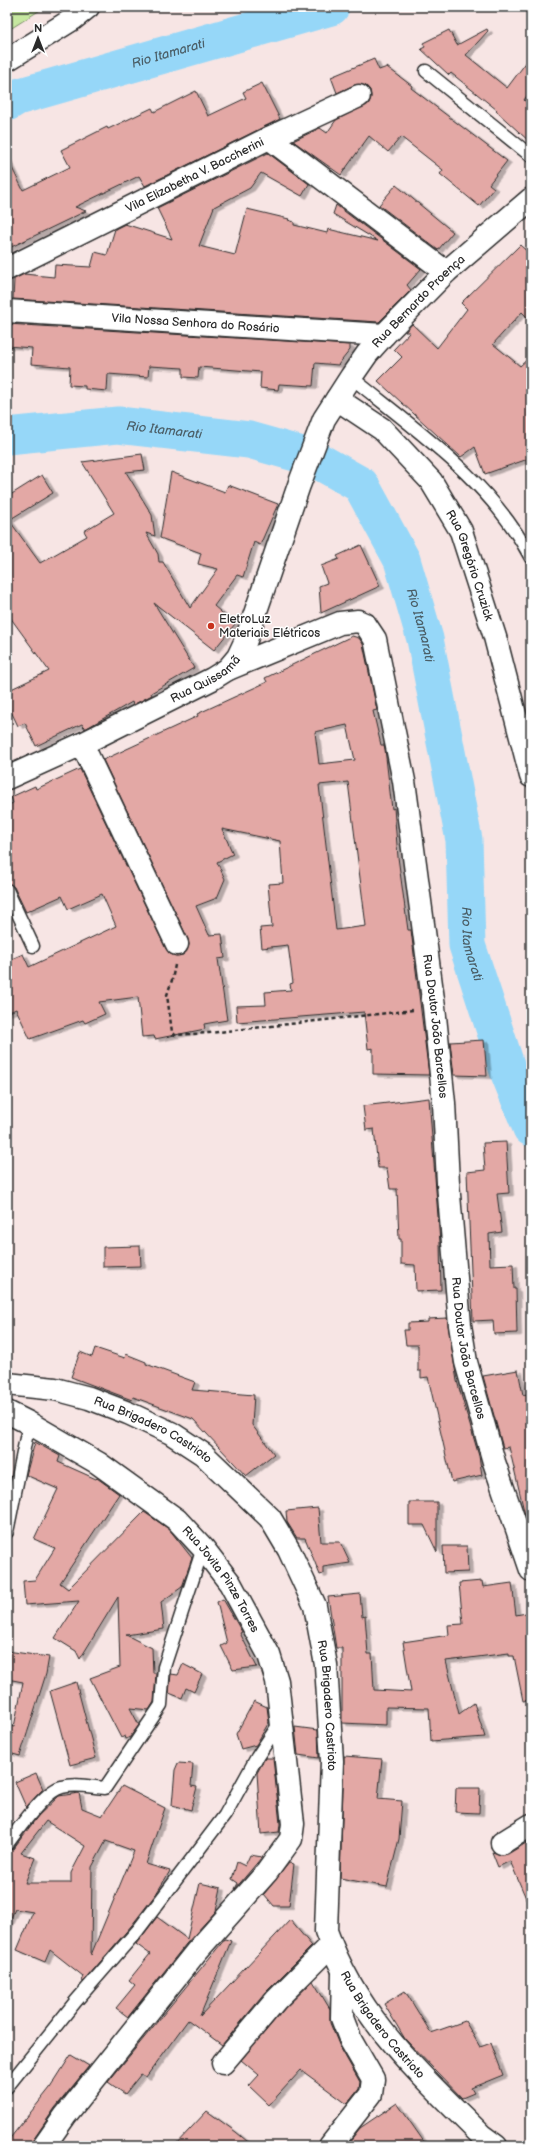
<svg xmlns="http://www.w3.org/2000/svg" width="538" height="2153" viewBox="0 0 538 2153" font-family="'Balsamiq Sans',sans-serif">
<defs>
<filter id="shadow"><feDropShadow dx="4.5" dy="2.5" stdDeviation="0" flood-color="#0004"/></filter>
</defs>
<rect width="100%" height="100%" fill="#f7e5e4"/>
<filter id="ink" filterUnits="userSpaceOnUse"><feTurbulence type="fractalNoise" baseFrequency=".025" numOctaves="2"/><feDisplacementMap in="SourceGraphic" scale="8" xChannelSelector="R" yChannelSelector="G"/><feConvolveMatrix kernelMatrix="1 2 1 2 8 2 1 2 1" color-interpolation-filters="sRGB"/></filter>
<g filter="url(#ink)">
<polygon fill="#c6e8a0" stroke="#788a66" points="7,7 45,7 7,31"/>
<g fill="none" stroke-linecap="round" stroke-linejoin="round">
<g stroke="#96d7f8" stroke-width="37">
<path id="s1" d="M7,103L17,97L331,7"/>
<path id="s2" d="M7,436L118,425L249,440L313,458L361,485L402,560L425,639L464,840L467,945L508,1071L531,1128"/>
</g>
</g>
<g fill="#e3a8a5" stroke="#2b2b2b" fill-rule="evenodd" filter="url(#shadow)">
<polygon points="487,29 488,31 466,55 507,88 531,56 531,90 524,100 531,107 531,143 496,111 497,110 451,73 449,75 421,49 425,47 423,43 449,30 457,45"/>
<polygon points="374,59 379,70 387,67 412,86 411,88 507,161 489,184 494,188 479,206 440,174 443,170 401,137 388,152 369,136 341,175 293,141 320,128 327,133 336,120 369,103 371,97 370,90 366,86 354,85 337,93 331,77"/>
<polygon points="262,83 280,119 145,186 139,176 75,207 86,211 7,249 7,158 23,190 70,167 61,150 107,127 108,129 152,108 154,112 196,91 208,116 246,98 243,92"/>
<polygon points="268,153 309,184 302,196 261,173 250,188 214,207 199,246 235,255 247,209 289,219 288,220 294,222 294,225 327,233 328,229 378,241 333,214 336,205 421,269 407,285 411,290 379,322 13,299 14,279 24,274 54,277 55,265 91,267 95,252 107,255 115,229 125,224 172,239 157,208"/>
<polygon points="396,185 453,232 438,250 379,205"/>
<polygon points="520,245 531,255 531,321 522,312 493,344 520,366 531,356 531,458 485,474 475,447 461,457 378,381 402,357 394,349 410,332 405,332 412,324 437,348 467,309 461,303"/>
<polygon points="7,324 350,345 350,350 338,365 315,363 313,386 279,384 278,390 260,388 261,372 199,367 198,378 183,377 183,368 149,366 148,377 108,374 107,391 85,389 85,386 69,385 70,367 31,364 32,348 7,346"/>
<polygon points="142,454 145,470 126,472 152,515 155,536 146,533 158,554 159,562 163,562 190,608 218,569 198,564 201,553 160,538 171,472 225,492 228,485 278,504 260,545 254,542 243,577 237,575 214,606 235,624 214,650 154,603 194,668 151,693 152,695 133,705 132,702 85,729 82,724 36,746 25,723 18,726 7,703 7,691 49,671 7,613 7,497 42,475 53,493 9,520 40,563 87,536 84,531 114,513 82,462"/>
<polygon points="361,545 380,586 321,613 319,586 327,583 321,566 339,559 337,556"/>
<path d="M352,636L359,638L363,644L377,710L373,711L381,745H384L385,749L392,809L394,808L398,857L408,930H411L429,1075L373,1074V1048L368,1049L364,1012L237,1022L236,1006L266,1005L265,992L291,990L290,984L293,983L288,945L262,948L260,928L272,927L268,884L283,883L280,841L222,829L233,854L217,862L225,879L217,898L196,906L209,935L222,934L225,958L218,959L227,1020L204,1024L205,1029L155,1039L154,1036L142,1037L138,997L99,1002L105,1014L85,1023L83,1020L30,1039L16,1009L7,1013V961L23,954L29,967L116,926L102,894L68,909L62,896L26,912L25,910L14,887L7,883V806L13,803L11,797L35,786L36,789L80,769L166,949L170,954L176,956L183,955L189,945L188,939L103,760L198,716L197,714L267,682L265,678ZM347,725L355,760L319,764L315,732ZM348,782L366,926L336,930L319,785Z"/>
<polygon points="484,1040 487,1076 454,1075 450,1042"/>
<polygon points="429,1098 440,1243 441,1290 416,1291 415,1265 401,1264 401,1239 399,1239 397,1189 390,1189 387,1168 378,1168 374,1129 366,1130 363,1106"/>
<polygon points="506,1142 509,1193 497,1194 502,1232 489,1234 490,1265 513,1264 514,1289 516,1289 517,1333 494,1334 493,1320 473,1321 467,1172 485,1170 483,1143"/>
<polygon points="140,1246 141,1266 103,1267 103,1247"/>
<polygon points="447,1318 457,1381 479,1456 482,1475 452,1482 428,1377 421,1378 421,1371 418,1371 418,1345 406,1345 404,1330 408,1330 408,1323 428,1322 428,1319"/>
<polygon points="95,1348 125,1358 126,1354 146,1362 146,1364 195,1382 192,1390 254,1395 252,1425 274,1454 246,1476 193,1419 133,1397 132,1400 71,1377 80,1352 92,1357"/>
<polygon points="518,1370 523,1395 531,1393 531,1514 525,1515 509,1447 503,1448 483,1376"/>
<polygon points="35,1442 60,1456 58,1462 96,1479 97,1478 119,1494 60,1583 68,1589 144,1512 169,1529 192,1558 182,1587 161,1602 164,1629 126,1635 152,1648 153,1673 156,1673 154,1702 149,1710 130,1708 139,1725 130,1737 126,1739 125,1736 121,1738 90,1678 120,1667 118,1597 80,1659 76,1651 55,1638 79,1601 25,1605 23,1581 35,1580 55,1548 34,1539 58,1489 26,1475"/>
<polygon points="409,1502 437,1502 437,1552 424,1525 409,1525"/>
<polygon points="318,1508 321,1542 340,1542 350,1563 323,1567 323,1574 320,1575 305,1538 297,1538 287,1522 286,1511"/>
<polygon points="443,1546 467,1546 468,1572 444,1573"/>
<polygon points="482,1581 483,1587 512,1583 516,1615 531,1612 531,1700 523,1701 514,1656 509,1656 509,1653 446,1661 459,1714 474,1703 485,1737 431,1741 429,1708 386,1707 386,1725 342,1723 342,1648 336,1648 328,1597 360,1594 362,1617 365,1616 368,1654 372,1654 374,1690 411,1692 403,1642 449,1635 448,1625 463,1624 459,1583"/>
<polygon points="223,1599 242,1632 240,1633 257,1667 233,1670 221,1646 227,1643 217,1602"/>
<polygon points="7,1651 49,1657 46,1674 20,1756 9,1753 11,1746 7,1745 7,1725 14,1727 23,1682 7,1679"/>
<polygon points="183,1664 202,1674 194,1692 186,1688 182,1698 169,1693 171,1674 178,1675"/>
<polygon points="76,1682 96,1758 70,1765 50,1691"/>
<polygon points="254,1701 267,1707 269,1722 256,1745 241,1749 236,1734"/>
<polygon points="295,1727 318,1730 319,1758 298,1755"/>
<polygon points="344,1756 382,1759 378,1799 402,1801 399,1839 387,1887 340,1878"/>
<polygon points="265,1758 273,1758 280,1824 279,1832 261,1834 257,1773"/>
<polygon points="178,1763 193,1764 191,1786 197,1787 191,1810 172,1805 175,1770"/>
<polygon points="36,1773 43,1789 26,1807 15,1782"/>
<path d="M122,1786L165,1808L146,1864L170,1871L156,1894L132,1925L83,1982L81,1981L83,1976L50,1950L45,1962L17,1950L33,1912L15,1909L7,1927V1851L13,1849L38,1816L59,1796L79,1793L82,1808L102,1816ZM46,1821L85,1846L71,1873V1883H25L35,1858L21,1853ZM106,1841L134,1851L91,1955L92,1867Z"/>
<polygon points="456,1788 480,1788 479,1813 455,1812"/>
<polygon points="531,1840 531,1910 510,1861 498,1867 492,1852 502,1855 508,1854"/>
<polygon points="250,1855 262,1857 235,1889 238,1883 232,1879 237,1862 245,1866"/>
<polygon points="289,1863 294,1864 289,1906 274,1906 264,1894"/>
<polygon points="200,1883 221,1888 216,1911 186,1944 128,2017 116,2008 135,1985 129,1980 150,1954 136,1944 157,1917 187,1939"/>
<polygon points="290,1920 312,1946 266,1992 222,2045 188,2020 146,2077 141,2074 125,2094 108,2082 225,1939 231,1941 200,2016"/>
<polygon points="313,1981 330,2009 330,2023 340,2047 360,2082 359,2089 347,2104 301,2070 269,2105 249,2086 259,2075 241,2060 285,2008"/>
<polygon points="405,1991 431,2033 465,2021 480,2047 491,2043 503,2075 471,2088 474,2093 462,2098 405,2039 384,2004"/>
<polygon points="71,2055 89,2066 55,2108 29,2146 7,2146 7,2142 50,2088"/>
<polygon points="397,2103 427,2146 346,2146 360,2128"/>
<polygon points="207,2111 236,2132 253,2146 174,2146"/>
</g>
<g fill="none" stroke-linecap="round" stroke-linejoin="round">
<defs>
<g id="service">
<polyline points="426,71 531,156"/>
<path d="M351,377C417,431 491,481 531,558"/>
<polyline points="7,890 33,946"/>
<polyline points="7,1532 29,1423"/>
<path d="M7,1844C18,1830 45,1790 62,1787C76,1783 91,1787 105,1788L161,1705L164,1667L203,1548"/>
<polyline points="7,2087 76,2001 138,1930 225,1815 257,1757 281,1721"/>
</g>
<g id="minor">
<polyline points="7,60 73,19 88,7"/>
<polyline points="269,138 359,96"/>
<path id="s3" d="M7,269L269,138L446,272"/>
<path id="s4" d="M7,311L384,335"/>
<path id="s5" d="M337,399L382,429L431,481L461,531L495,637L531,776"/>
<path id="s6" d="M228,669L340,623L358,621L365,624L375,639L404,781L434,1007L444,1103L448,1183L460,1325L466,1362L494,1462L531,1570"/>
<polyline points="82,744 177,944"/>
<path id="s7" d="M7,1384L55,1389L89,1398L128,1413L171,1433L203,1454L270,1518L289,1550L315,1606L326,1665L332,1761L326,1931C357,2018 418,2072 481,2135L496,2146"/>
<path id="s8" d="M7,1412L29,1423L98,1463L177,1520L203,1548L230,1583L269,1655L277,1681L293,1824L291,1839L267,1872L196,1952L65,2116L44,2146"/>
<polyline points="502,1843 531,1825"/>
<polyline points="223,2063 276,2000 331,1945"/>
<polyline points="330,2146 371,2094 373,2079 351,2041 342,2018 343,1973"/>
</g>
<g id="tertiary">
<path id="s9" d="M7,778L82,744L212,679L228,669L238,657L246,640L299,485L324,419L351,377L367,354L384,335L446,272L531,199"/>
</g>
</defs>
<use href="#service" stroke="#2b2b2b" stroke-width="15"/>
<use href="#minor" stroke="#2b2b2b" stroke-width="25"/>
<use href="#tertiary" stroke="#2b2b2b" stroke-width="25"/>
<polyline stroke="#2b2b2b" stroke-width="2.5" stroke-dasharray="4 3" stroke-linecap="butt" points="175,965 172,980 167,995 172,1032 175,1035 209,1033 414,1010"/>
<use href="#service" stroke="#fff" stroke-width="12"/>
<use href="#minor" stroke="#fff" stroke-width="22"/>
<use href="#tertiary" stroke="#fff" stroke-width="22"/>
</g>
</g>
<circle fill="#c8321e" stroke="#fff" stroke-width="1.5" cx="211" cy="626" r="4"/>
<g text-anchor="middle" dominant-baseline="central" stroke-width="3" stroke-linejoin="round" paint-order="stroke">
<g font-size="12" fill="#2b2b2b" stroke="#fff">
<text stroke="none"><textPath href="#s3" startOffset="210">Vila Elizabetha V. Baccherini</textPath></text>
<text stroke="none"><textPath href="#s9" startOffset="667">Rua Bernardo Proença</textPath></text>
<text stroke="none"><textPath href="#s4" startOffset="189">Vila Nossa Senhora do Rosário</textPath></text>
<text stroke="none"><textPath href="#s5" startOffset="219">Rua Gregório Cruzick</textPath></text>
<text stroke="none"><textPath href="#s9" startOffset="222">Rua Quissamã</textPath></text>
<text stroke="none"><textPath href="#s6" startOffset="557">Rua Doutor João Barcellos</textPath></text>
<text stroke="none"><textPath href="#s6" startOffset="881">Rua Doutor João Barcellos</textPath></text>
<text stroke="none"><textPath href="#s7" startOffset="155">Rua Brigadero Castrioto</textPath></text>
<text stroke="none"><textPath href="#s8" startOffset="276">Rua Jovita Pinze Torres</textPath></text>
<text stroke="none"><textPath href="#s7" startOffset="503">Rua Brigadero Castrioto</textPath></text>
<text stroke="none"><textPath href="#s7" startOffset="839">Rua Brigadero Castrioto</textPath></text>
</g>
<g font-size="12" fill="#2b2b2b" stroke="#fff" text-anchor="start">
<text x="219" y="619">EletroLuz<tspan x="219" dy="14">Materiais Elétricos</tspan></text>
</g>
<g font-size="13" font-style="italic" fill="#4b5f68" stroke="#fff">
<text stroke="none"><textPath href="#s1" startOffset="169">Rio Itamarati</textPath></text>
<text stroke="none"><textPath href="#s2" startOffset="158">Rio Itamarati</textPath></text>
<text stroke="none"><textPath href="#s2" startOffset="518">Rio Itamarati</textPath></text>
<text stroke="none"><textPath href="#s2" startOffset="842">Rio Itamarati</textPath></text>
</g>
</g>
<rect width="538" height="2153" fill="none" stroke="#fff" stroke-width="24"/>
<rect x="12" y="12" width="514" height="2129" fill="none" stroke="#2b2b2b" stroke-width="1.5" filter="url(#ink)"/>
<g transform="translate(38 38)" stroke="#ffffff" stroke-width="3" paint-order="stroke">
<path d="M0-3L7 15L0 10L-7 15Z" fill="#2b2b2b"/>
<text y="-6" font-size="11" font-weight="bold" text-anchor="middle" fill="#2b2b2b">N</text>
</g>
</svg>
